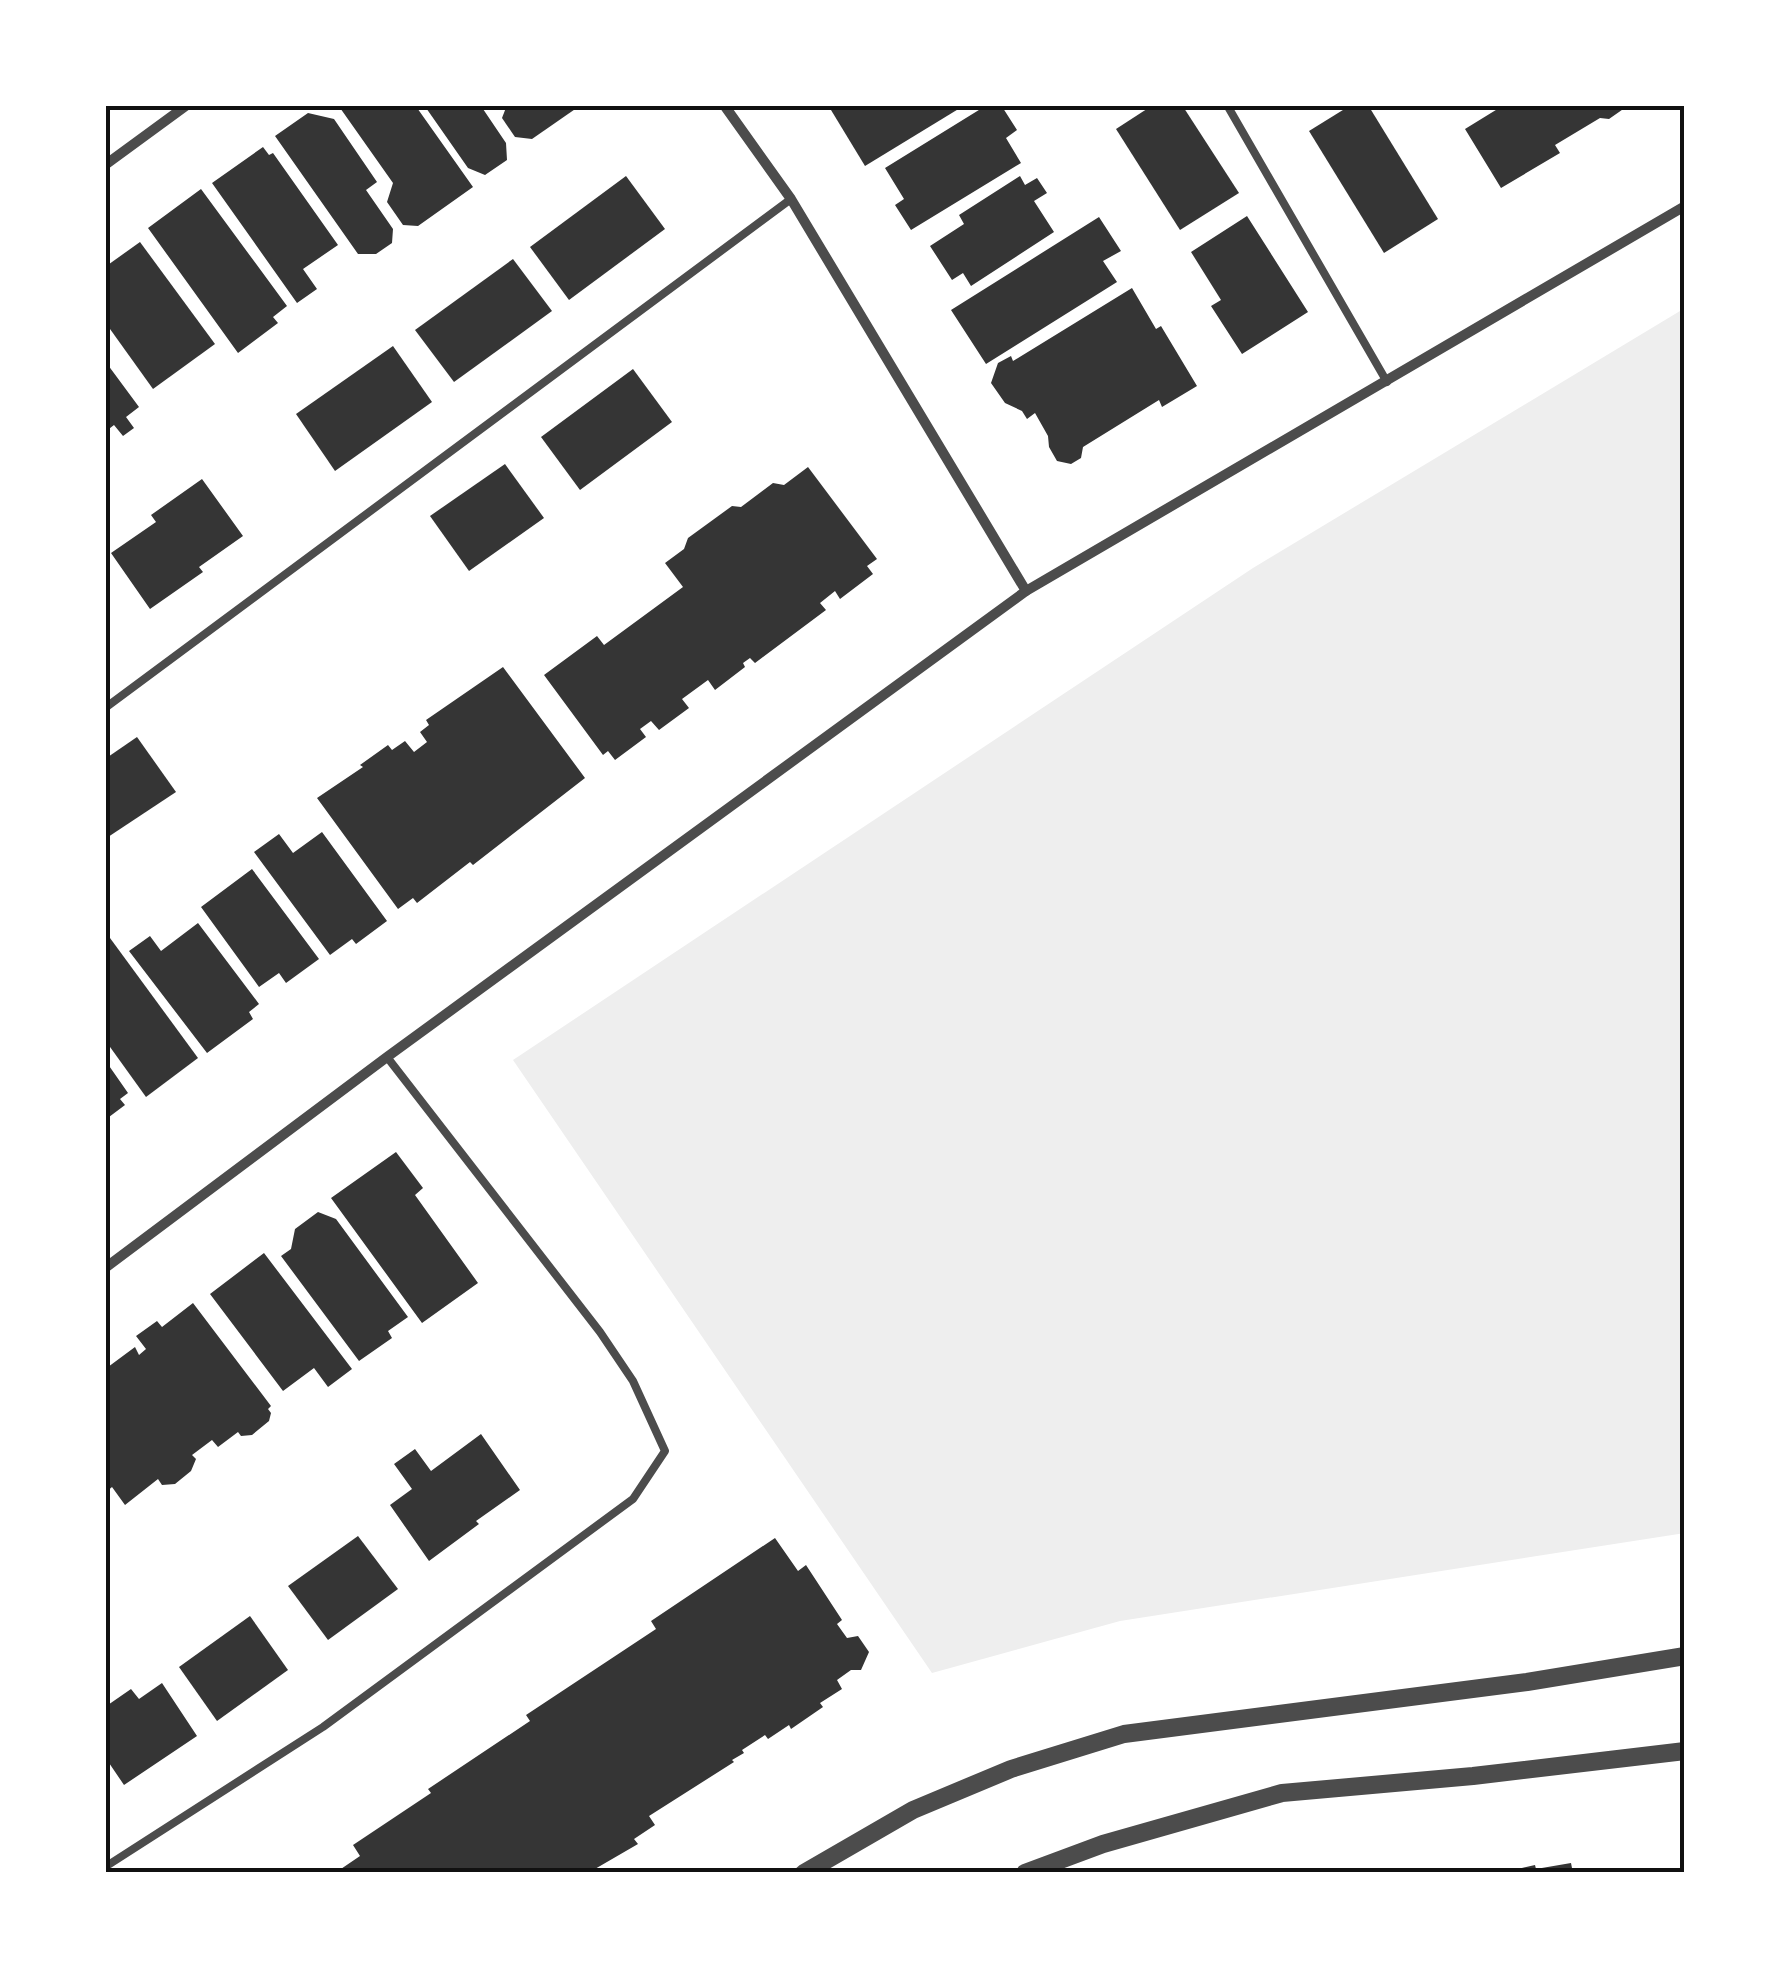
<svg xmlns="http://www.w3.org/2000/svg" width="1790" height="1978" viewBox="0 0 1790 1978" font-family="Raleway,sans-serif">
<rect width="100%" height="100%" fill="#fff"/>
<polygon fill="#eee" points="1685,308 1685,1533 1120,1621 932,1673 513,1060 1253,568"/>
<g fill="#353535">
<polygon points="338,105 415,105 473,187 418,226 403,225 387,202 393,183"/>
<polygon points="424,105 488,105 483,109 506,143 507,160 485,175 468,168"/>
<polygon points="507,105 581,105 532,139 515,137 502,118"/>
<polygon points="838,105 965,105 865,166 831,110"/>
<polygon points="987,105 1001,105 1017,130 1006,138 1021,163 911,230 895,205 904,199 885,168"/>
<polygon points="1153,105 1182,105 1239,193 1180,230 1116,129"/>
<polygon points="1351,105 1368,105 1438,219 1384,253 1309,131"/>
<polygon points="1504,105 1629,105 1609,119 1600,118 1555,145 1560,153 1501,188 1465,129"/>
<polygon points="308,113 334,119 377,182 366,190 393,229 392,243 376,254 358,254 275,136"/>
<polygon points="263,147 269,155 273,153 338,245 303,269 317,289 297,303 212,183"/>
<polygon points="626,176 665,229 569,300 530,247"/>
<polygon points="1020,176 1025,185 1037,178 1047,193 1034,201 1054,232 971,286 963,273 952,280 930,246 964,224 959,215"/>
<polygon points="201,189 287,306 273,317 278,323 238,353 148,228"/>
<polygon points="1247,216 1308,312 1242,354 1211,306 1221,300 1191,252"/>
<polygon points="1099,217 1121,251 1103,261 1117,282 986,364 951,310"/>
<polygon points="140,242 215,344 153,389 105,322 105,267"/>
<polygon points="513,259 552,311 454,382 415,330"/>
<polygon points="1132,288 1156,329 1161,326 1197,386 1162,407 1159,400 1083,447 1081,458 1071,464 1057,461 1049,447 1048,436 1035,413 1027,419 1022,411 1005,403 991,383 998,363 1011,356 1013,361"/>
<polygon points="393,346 432,402 335,471 296,414"/>
<polygon points="105,361 139,407 126,417 134,428 123,436 114,425 105,432"/>
<polygon points="633,369 672,422 580,490 541,437"/>
<polygon points="505,464 544,518 469,571 430,516"/>
<polygon points="808,467 877,559 867,566 873,574 840,599 835,591 820,603 826,610 755,663 750,658 743,663 745,667 715,690 708,680 682,699 689,708 659,730 651,721 640,729 646,737 615,760 608,751 603,755 544,675 597,636 604,645 683,587 665,563 684,549 688,538 732,506 741,507 773,483 784,485"/>
<polygon points="202,479 243,536 199,567 203,572 150,609 111,553 156,522 151,515"/>
<polygon points="503,667 585,778 473,865 470,862 417,903 413,898 398,909 317,798 363,767 360,765 388,745 392,750 405,741 414,752 427,742 420,732 429,725 426,720"/>
<polygon points="137,737 176,792 105,839 105,759"/>
<polygon points="322,832 387,921 356,944 352,939 330,955 254,852 279,834 293,853"/>
<polygon points="252,869 319,959 286,983 279,973 259,987 201,907"/>
<polygon points="198,923 259,1004 249,1012 253,1019 207,1053 129,951 150,936 161,951"/>
<polygon points="110,938 198,1058 146,1097 105,1040 105,942"/>
<polygon points="105,1060 128,1093 120,1099 125,1105 105,1120"/>
<polygon points="396,1152 423,1188 415,1195 478,1283 422,1323 331,1198"/>
<polygon points="318,1212 336,1219 408,1317 388,1331 392,1338 359,1361 281,1256 291,1249 295,1229"/>
<polygon points="264,1253 352,1369 328,1387 314,1368 283,1391 210,1294"/>
<polygon points="193,1303 271,1406 268,1409 271,1413 269,1421 252,1435 241,1436 238,1432 218,1447 212,1440 192,1455 196,1459 191,1471 175,1484 162,1485 158,1479 125,1505 112,1487 105,1493 105,1362 108,1367 135,1347 139,1355 146,1349 136,1336 157,1321 162,1327"/>
<polygon points="481,1434 520,1490 476,1521 479,1524 429,1561 390,1505 412,1489 394,1464 415,1449 431,1471"/>
<polygon points="358,1536 398,1589 328,1640 288,1586"/>
<polygon points="775,1538 798,1571 806,1565 842,1620 837,1624 847,1638 858,1636 869,1652 861,1670 851,1670 837,1680 842,1689 820,1703 823,1707 791,1729 789,1725 768,1739 765,1735 742,1750 744,1753 732,1760 734,1762 649,1816 655,1825 634,1839 638,1844 588,1873 335,1873 360,1856 353,1845 431,1793 428,1789 530,1721 526,1715 656,1629 651,1621"/>
<polygon points="250,1616 288,1670 217,1721 179,1667"/>
<polygon points="162,1683 197,1736 124,1785 105,1757 105,1707 131,1689 139,1699"/>
<polygon points="1571,1863 1573,1873 1501,1873 1535,1865 1536,1869"/>
</g>
<g fill="none" stroke-linecap="round" stroke-linejoin="round">
<g stroke="#4c4c4c" stroke-width="8">
<polyline points="1227,105 1387,382"/>
<polyline points="105,708 791,199"/>
<polyline points="105,1867 323,1727 633,1499 665,1451 633,1381 600,1332 387,1057"/>
</g>
<g stroke="#4c4c4c" stroke-width="10">
<polyline points="724,105 791,199 1026,591"/>
<polyline points="105,165 187,105"/>
<polyline points="105,1268 387,1057 1026,591 1685,206"/>
</g>
<g stroke="#4c4c4c" stroke-width="18">
<polyline points="804,1873 913,1810 1011,1769 1124,1734 1527,1682 1685,1656"/>
<polyline points="1025,1873 1103,1844 1282,1793 1473,1776 1685,1751"/>
</g>
</g>
<rect width="1790" height="1978" fill="none" stroke="#ffffff" stroke-width="215"/>
<rect x="108" y="108" width="1574" height="1762" fill="none" stroke="#111" stroke-width="4"/>
</svg>
